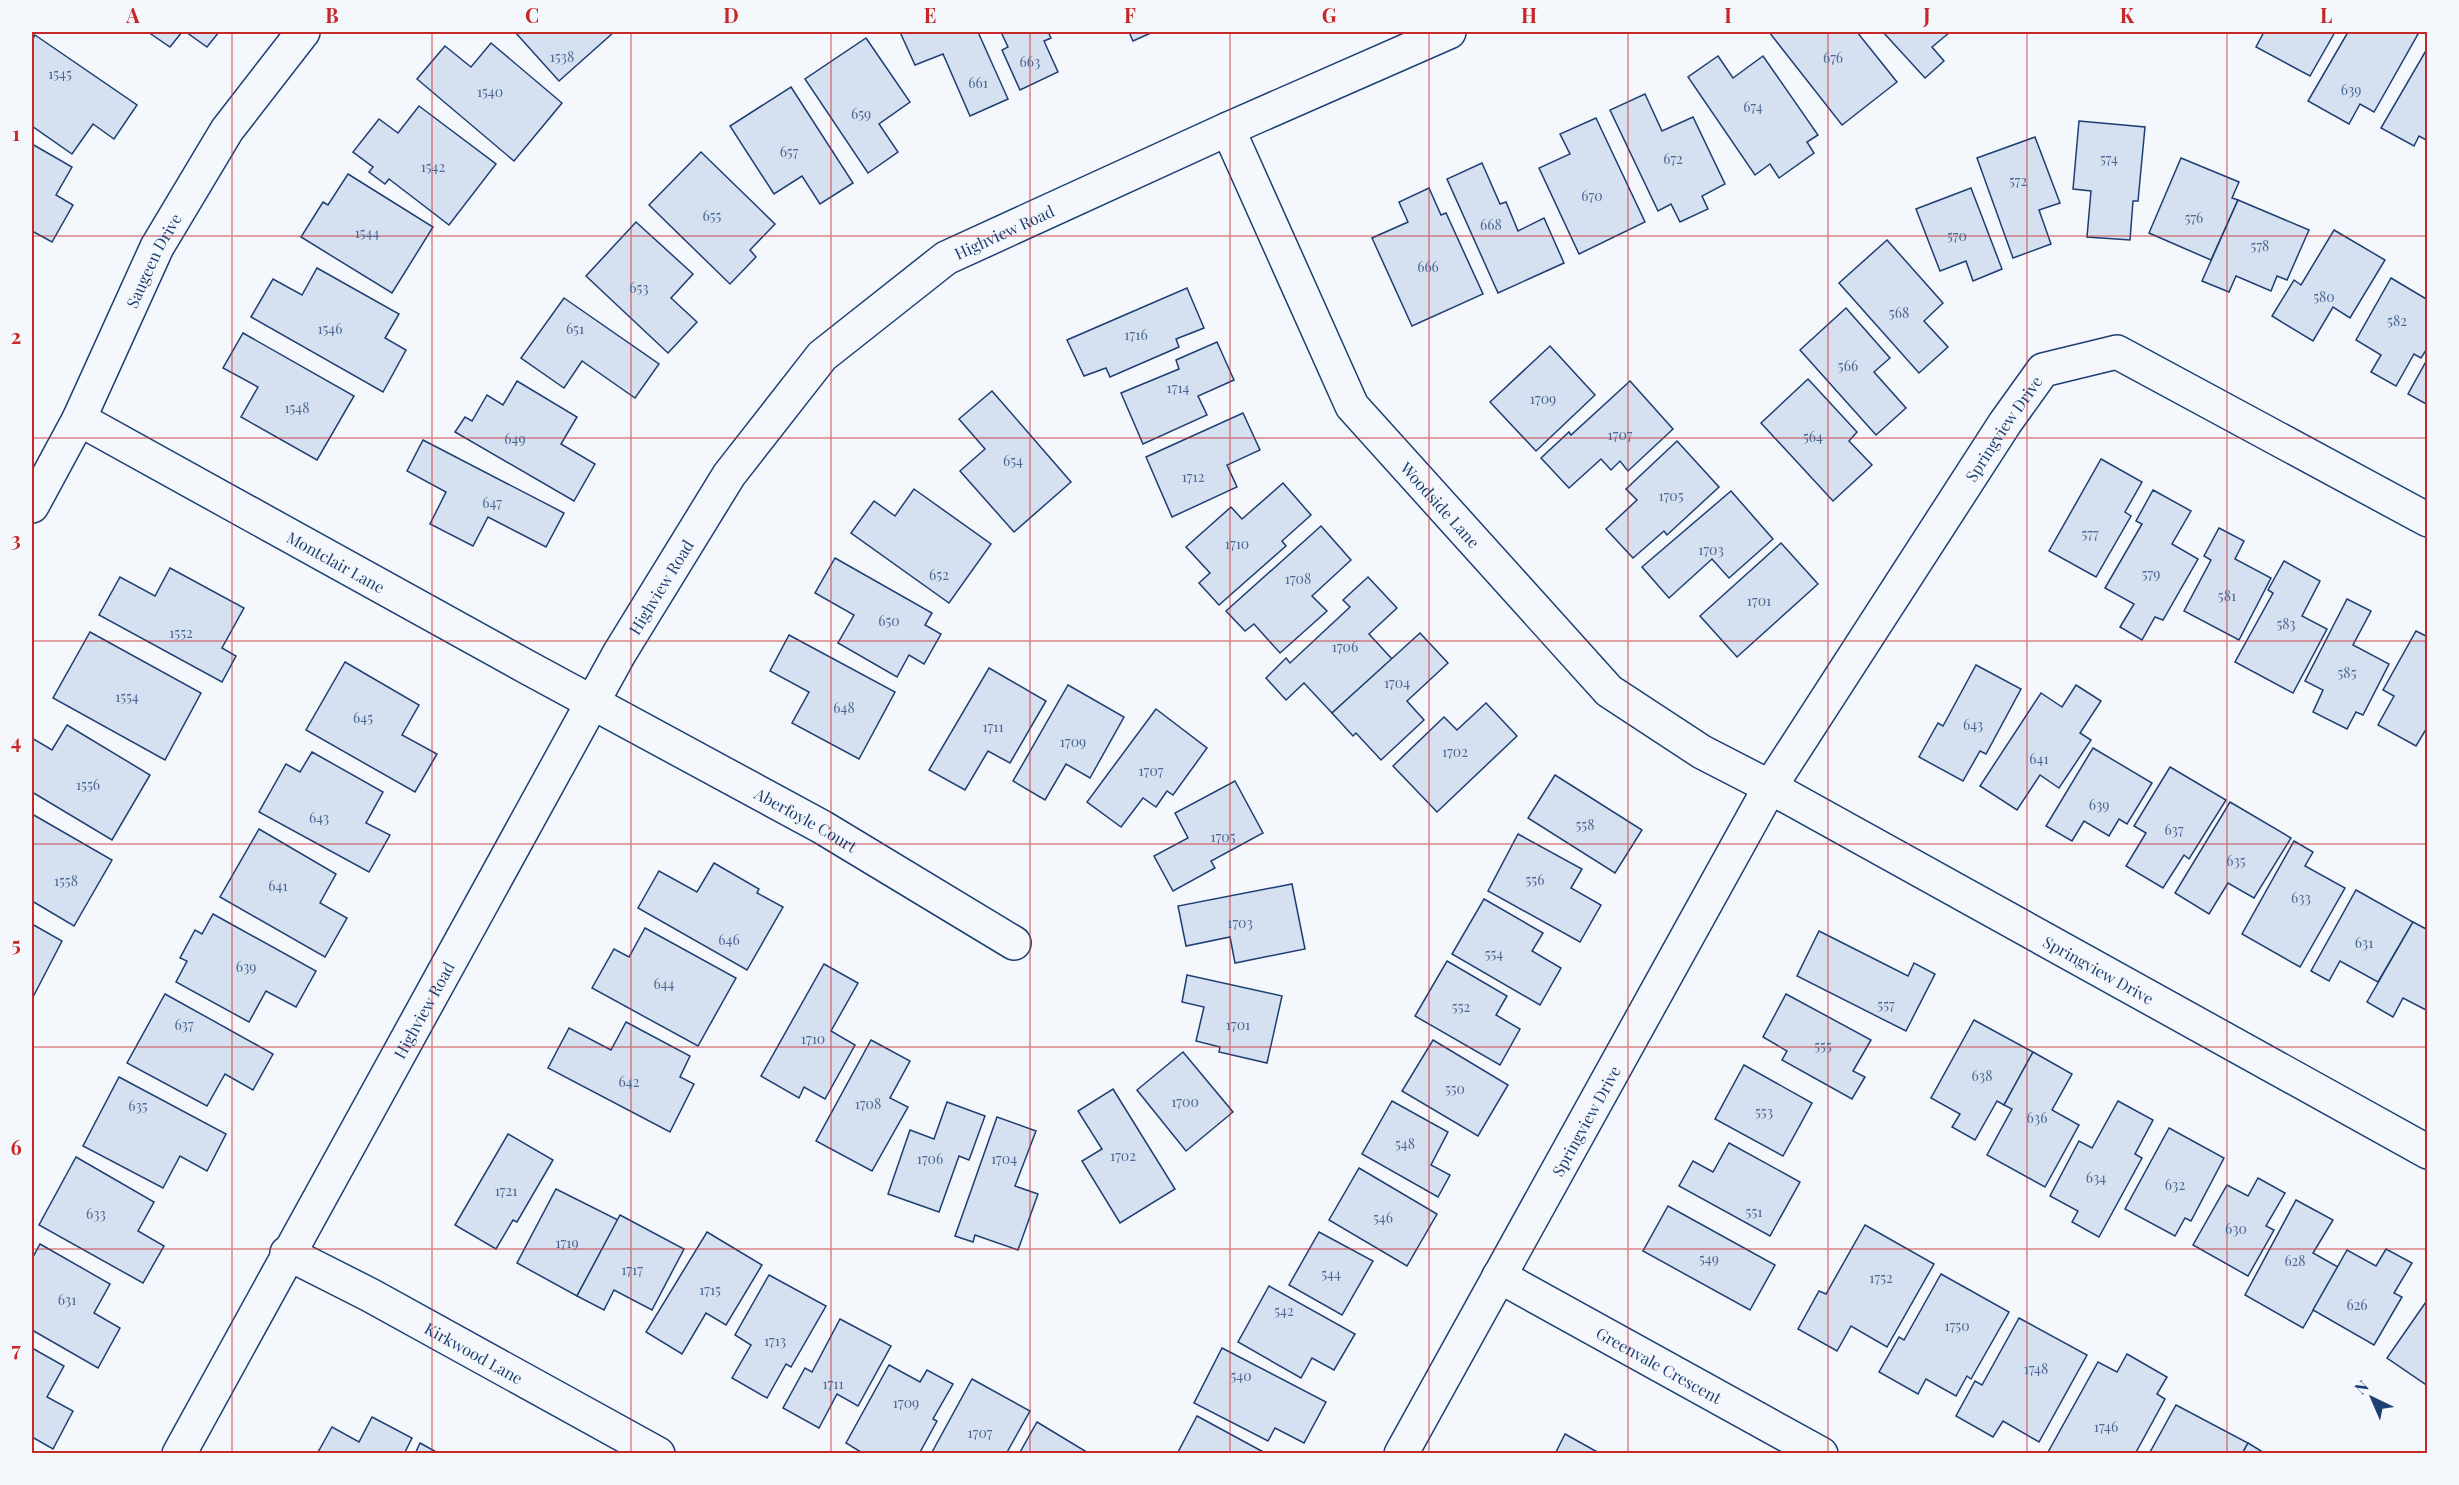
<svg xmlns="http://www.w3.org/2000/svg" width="2459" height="1485" viewBox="0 0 2459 1485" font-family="'Playfair Display',serif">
<rect width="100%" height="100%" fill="#f4f7fb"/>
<g fill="#d5e0f0" stroke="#1d3f73" stroke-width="1.5">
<polygon points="148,32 182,32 170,47"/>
<polygon points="186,32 219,32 207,47"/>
<polygon points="515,32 614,32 559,81"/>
<polygon points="900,32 978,32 1008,99 970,116 943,54 915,65"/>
<polygon points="1001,32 1048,32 1051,38 1044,41 1058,72 1020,90 1002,50 1008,47"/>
<polygon points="1129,32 1153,32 1133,41"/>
<polygon points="1769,32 1857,32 1897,82 1842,125"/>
<polygon points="1883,32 1950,32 1932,47 1944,61 1925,78"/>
<polygon points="2264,32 2335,32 2310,76 2256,47"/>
<polygon points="2348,32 2414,32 2418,34 2374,112 2360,104 2349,124 2308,101"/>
<polygon points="35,35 137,105 114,139 93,124 72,154 32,126 32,40"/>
<polygon points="866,38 910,102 879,124 898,152 868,173 805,79"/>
<polygon points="491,43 562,103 514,161 417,79 445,46 471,67"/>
<polygon points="2428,47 2428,141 2419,136 2414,146 2381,128"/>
<polygon points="1718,56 1733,78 1763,56 1818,135 1807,142 1814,153 1779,178 1770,164 1755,175 1688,77"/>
<polygon points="791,87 853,183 820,204 802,176 774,194 730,126"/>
<polygon points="1645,94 1662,131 1693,117 1725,184 1702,196 1708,209 1680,222 1671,204 1658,211 1610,110"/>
<polygon points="419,106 496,164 449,225 389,179 385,184 369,172 373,167 353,152 379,119 398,133"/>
<polygon points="1596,118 1645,222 1579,254 1539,168 1570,154 1560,134"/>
<polygon points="2079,121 2145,127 2138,201 2133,201 2130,240 2087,237 2091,191 2073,189"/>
<polygon points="2035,137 2060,203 2039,210 2051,244 2013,258 1977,158"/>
<polygon points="32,144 72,167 56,195 73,205 52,242 32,231"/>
<polygon points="701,152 775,224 750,250 756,257 730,284 649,205"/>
<polygon points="2181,158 2239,182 2232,198 2238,200 2211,260 2149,233"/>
<polygon points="1482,163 1500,204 1506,202 1518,231 1544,218 1564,263 1498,293 1447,179"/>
<polygon points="348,174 433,227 392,293 301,237 323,202 328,205"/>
<polygon points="1429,188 1441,215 1446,213 1483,294 1412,326 1372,238 1408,222 1399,202"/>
<polygon points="1971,188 2002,269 1973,281 1966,261 1940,271 1916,209"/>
<polygon points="2238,200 2309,230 2287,280 2277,276 2271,291 2236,276 2229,292 2202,281"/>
<polygon points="636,222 693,274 671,298 697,322 668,353 586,276"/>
<polygon points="2334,230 2385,260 2350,318 2333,307 2313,341 2272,316 2294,280 2301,285"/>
<polygon points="1887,240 1943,303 1924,321 1948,347 1919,373 1839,283"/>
<polygon points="317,268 399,314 385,338 406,350 383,392 251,317 273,279 302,295"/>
<polygon points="2391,278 2428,300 2428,347 2421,358 2414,354 2396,386 2371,372 2381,355 2356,340"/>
<polygon points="1187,288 1204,328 1176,339 1179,347 1110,377 1106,368 1084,376 1067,340"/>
<polygon points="564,298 659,364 635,398 582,361 564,388 521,358"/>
<polygon points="1846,308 1890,358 1874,372 1906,408 1876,435 1800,350"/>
<polygon points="243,333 354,396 317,460 241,417 258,387 223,368"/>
<polygon points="1217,342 1234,380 1198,396 1207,415 1143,444 1121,393 1179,369 1176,360"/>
<polygon points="1550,346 1595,395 1536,451 1490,402"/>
<polygon points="2428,358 2428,405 2408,394"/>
<polygon points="1808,379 1857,432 1849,441 1872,465 1833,501 1761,423"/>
<polygon points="517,381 577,417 561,444 595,464 574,501 455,432 465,417 472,421 487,395 503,405"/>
<polygon points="1630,381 1673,429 1628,471 1620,461 1611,470 1601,459 1569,488 1541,458 1569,432 1571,435"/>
<polygon points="992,391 1071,482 1014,532 960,471 985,449 959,419"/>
<polygon points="1243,413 1260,450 1227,465 1237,487 1172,517 1146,457"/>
<polygon points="423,440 564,513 546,547 488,517 473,546 430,524 446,492 407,471"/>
<polygon points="1677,441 1719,487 1667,535 1664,531 1633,558 1606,529 1637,500 1626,489"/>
<polygon points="2101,459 2142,482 2125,512 2131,516 2096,577 2049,551"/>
<polygon points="1283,483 1311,515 1282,541 1286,546 1219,605 1199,583 1210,573 1186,547 1231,507 1242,519"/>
<polygon points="914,489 991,544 949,603 851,533 874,501 895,516"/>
<polygon points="2153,490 2191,511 2172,544 2198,559 2163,620 2155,617 2142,640 2120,627 2134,604 2105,588 2142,524 2136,521"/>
<polygon points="1731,491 1773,539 1729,578 1712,559 1669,598 1642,567"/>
<polygon points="1321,526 1351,560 1312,596 1327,611 1280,653 1254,624 1245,631 1226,611"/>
<polygon points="2219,528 2244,541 2235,559 2271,578 2239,640 2184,611 2211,560 2204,556"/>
<polygon points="1781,543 1818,584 1737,657 1700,616"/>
<polygon points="835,558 932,613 925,625 941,634 924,664 909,655 897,677 838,643 854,615 815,593"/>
<polygon points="2284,561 2320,581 2302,616 2327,629 2293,693 2235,662 2273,593 2268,590"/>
<polygon points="170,568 244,608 222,648 236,656 222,682 99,615 120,577 155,596"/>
<polygon points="1368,577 1397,608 1369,634 1392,659 1332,713 1304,683 1286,700 1266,678 1286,658 1290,663 1350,607 1343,600"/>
<polygon points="2347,599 2371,611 2353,645 2389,664 2363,715 2356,712 2347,729 2313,712 2323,690 2305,681"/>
<polygon points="2416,631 2428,637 2428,726 2416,746 2378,725 2394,696 2383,690"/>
<polygon points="90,632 201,693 165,760 53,698"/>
<polygon points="1420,633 1448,663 1407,701 1424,720 1381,760 1356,733 1353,736 1332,713"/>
<polygon points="789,635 895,692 859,759 792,723 809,692 770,671"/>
<polygon points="345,662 419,705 402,735 437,754 415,792 306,730"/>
<polygon points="1976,665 2021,689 1986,754 1980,751 1963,781 1919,757 1938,723 1943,726"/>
<polygon points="989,668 1046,701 1010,763 988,751 965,790 929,770"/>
<polygon points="1068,685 1124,717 1090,778 1066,764 1045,800 1013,781"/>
<polygon points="2076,685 2101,701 2080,733 2091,740 2059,788 2040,775 2017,810 1980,786 2041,693 2062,707"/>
<polygon points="1486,703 1517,736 1437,812 1393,766 1444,717 1457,730"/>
<polygon points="1156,709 1207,748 1173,795 1167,791 1156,807 1143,798 1121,827 1087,802"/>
<polygon points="67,725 150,775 112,840 32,792 32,738 52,750"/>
<polygon points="2093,748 2152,783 2127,824 2119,819 2109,836 2084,821 2072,841 2046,826"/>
<polygon points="312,752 383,792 366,823 390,835 369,872 259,812 286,764 300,772"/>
<polygon points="2170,767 2226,800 2189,859 2184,855 2163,888 2126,866 2146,833 2134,826"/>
<polygon points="1555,775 1642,830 1615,873 1528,818"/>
<polygon points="1235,781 1263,833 1211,861 1215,868 1173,891 1154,856 1188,838 1175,813"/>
<polygon points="2230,802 2291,838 2254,898 2228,883 2209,914 2175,893"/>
<polygon points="32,814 112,860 74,926 32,901"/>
<polygon points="259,829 336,874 320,903 347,918 325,957 220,897"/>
<polygon points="1518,834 1582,869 1571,888 1601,905 1580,942 1488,891"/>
<polygon points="2294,841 2313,852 2305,866 2345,888 2300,967 2242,934"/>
<polygon points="714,863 759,889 757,893 783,907 747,970 638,908 659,871 697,892"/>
<polygon points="1292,884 1305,949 1235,963 1230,937 1186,946 1178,906"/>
<polygon points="2356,890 2413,922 2378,982 2340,961 2329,981 2311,971"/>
<polygon points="1484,899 1543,933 1532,951 1561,968 1540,1005 1452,954"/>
<polygon points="213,914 316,971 296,1007 266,991 249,1022 176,982 187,961 180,958 195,930 202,934"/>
<polygon points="2413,922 2428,930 2428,1011 2403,998 2393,1017 2367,1002"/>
<polygon points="32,924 62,941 32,999"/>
<polygon points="645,928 736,978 698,1046 592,988 614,949 629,957"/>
<polygon points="1819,931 1908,976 1914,963 1935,974 1906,1031 1797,976"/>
<polygon points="1447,961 1507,996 1496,1015 1520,1029 1500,1065 1415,1016"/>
<polygon points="824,964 858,983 831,1031 855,1045 825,1099 804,1087 799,1098 761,1076"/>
<polygon points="1187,975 1282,996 1267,1063 1219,1052 1220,1047 1196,1041 1204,1007 1182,1002"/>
<polygon points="165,994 273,1054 253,1090 225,1074 207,1106 127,1063"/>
<polygon points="1786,994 1871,1040 1853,1071 1865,1077 1852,1099 1782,1060 1787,1051 1763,1037"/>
<polygon points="1974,1020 2033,1052 2004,1105 1997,1101 1975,1140 1952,1127 1960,1114 1931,1098"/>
<polygon points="626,1022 690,1056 680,1077 694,1084 670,1132 548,1068 569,1028 611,1050"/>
<polygon points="871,1040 910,1061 890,1098 908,1107 872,1171 816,1141"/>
<polygon points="1433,1040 1508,1085 1478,1136 1402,1091"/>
<polygon points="1183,1052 1233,1112 1186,1151 1137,1090"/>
<polygon points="2033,1052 2072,1074 2052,1110 2079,1125 2045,1187 1987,1155 2012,1109 2004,1105"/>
<polygon points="1744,1065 1812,1103 1783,1156 1715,1119"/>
<polygon points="119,1077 226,1134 207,1171 180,1156 163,1188 83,1146"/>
<polygon points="1113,1089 1175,1189 1120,1223 1082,1161 1102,1149 1078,1111"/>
<polygon points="1392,1101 1448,1132 1431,1165 1450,1175 1438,1197 1362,1154"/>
<polygon points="2118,1101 2153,1120 2135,1154 2142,1158 2099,1237 2072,1222 2078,1211 2050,1196 2079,1141 2092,1148"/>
<polygon points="947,1102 985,1116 969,1160 959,1156 939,1212 888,1194 910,1130 934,1139"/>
<polygon points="997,1117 1036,1131 1015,1186 1038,1194 1018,1250 975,1235 973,1242 955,1236"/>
<polygon points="2169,1128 2224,1158 2191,1221 2185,1218 2175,1236 2125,1209"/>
<polygon points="508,1134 553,1160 517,1222 513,1220 496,1249 455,1225"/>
<polygon points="1729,1143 1800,1182 1770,1236 1679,1186 1693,1161 1713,1172"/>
<polygon points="76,1157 154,1202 138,1231 164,1246 143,1283 39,1225"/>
<polygon points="1359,1168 1437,1214 1407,1266 1329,1220"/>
<polygon points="2258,1178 2285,1193 2266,1226 2274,1230 2248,1276 2193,1245 2227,1185 2248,1196"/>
<polygon points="556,1189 618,1220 577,1296 517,1263"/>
<polygon points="2296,1200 2333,1220 2313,1253 2338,1267 2303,1328 2245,1295"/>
<polygon points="1668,1206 1775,1265 1750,1310 1643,1251"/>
<polygon points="620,1215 684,1249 652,1310 614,1290 604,1310 577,1296"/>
<polygon points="1865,1225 1934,1264 1887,1347 1851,1326 1837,1351 1798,1329 1819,1291 1826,1294"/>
<polygon points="707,1232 762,1265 726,1325 706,1313 682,1354 646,1332"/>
<polygon points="1319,1232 1373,1261 1342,1315 1289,1285"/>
<polygon points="40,1244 110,1284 94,1313 120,1328 98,1368 32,1330 32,1259"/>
<polygon points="2386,1249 2412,1263 2394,1293 2402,1297 2374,1345 2313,1310 2347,1250 2376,1266"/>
<polygon points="1941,1274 2009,1312 1971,1379 1967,1376 1956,1396 1926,1379 1918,1394 1879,1372 1899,1337 1904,1340"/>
<polygon points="769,1275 826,1306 791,1367 786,1364 767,1398 732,1378 751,1345 735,1335"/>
<polygon points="1269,1286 1355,1334 1334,1370 1312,1358 1301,1378 1238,1342"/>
<polygon points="2428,1299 2428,1386 2387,1358"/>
<polygon points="2019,1318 2087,1355 2039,1442 2003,1421 1993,1437 1956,1416 1975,1381 1982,1385"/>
<polygon points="840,1319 891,1346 858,1406 837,1394 819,1428 783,1408 805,1368 812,1372"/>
<polygon points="32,1348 64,1366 47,1397 73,1411 53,1449 32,1437"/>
<polygon points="1222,1348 1326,1402 1304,1443 1275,1428 1268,1441 1194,1403"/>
<polygon points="2127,1354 2167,1377 2157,1394 2165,1399 2135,1454 2047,1454 2098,1362 2117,1372"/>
<polygon points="889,1365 920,1382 927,1370 953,1384 933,1419 937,1421 919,1454 864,1454 846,1443"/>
<polygon points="972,1379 1030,1411 1006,1454 931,1454"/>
<polygon points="2176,1405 2248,1443 2242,1454 2149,1454"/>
<polygon points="1197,1416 1267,1454 1177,1454"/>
<polygon points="372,1417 412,1438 404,1454 317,1454 332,1427 359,1442"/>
<polygon points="1037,1422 1090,1454 1019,1454"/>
<polygon points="1565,1434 1601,1454 1555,1454"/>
<polygon points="420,1443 440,1454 415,1454"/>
<polygon points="2248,1443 2266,1454 2242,1454"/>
</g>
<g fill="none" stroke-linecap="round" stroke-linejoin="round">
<defs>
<g id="minor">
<path id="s1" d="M1228,129L1352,406L1609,691L1702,752L1770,787L2428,1152"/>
<path id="s2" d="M79,419L525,666L822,827L1014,943"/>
<path id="s3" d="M32,506L79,419L157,247L227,130L303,32"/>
<path id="s4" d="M287,1253L370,1295L658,1454"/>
<path id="s5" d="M1499,1276L1821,1454"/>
<path id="s6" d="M179,1454L619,654L729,475L822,356L946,258L1228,129L1449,32"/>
<path id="s7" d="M1401,1454L1770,787L2005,423L2043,370L2117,352L2428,520"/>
</g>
</defs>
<use href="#minor" stroke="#1d3f73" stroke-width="36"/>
<use href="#minor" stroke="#f4f7fb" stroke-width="33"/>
</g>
<path fill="none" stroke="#c62828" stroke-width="1.5" stroke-opacity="0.55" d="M232,32V1454M432,32V1454M631,32V1454M831,32V1454M1030,32V1454M1230,32V1454M1429,32V1454M1628,32V1454M1828,32V1454M2027,32V1454M2227,32V1454M32,236H2428M32,438H2428M32,641H2428M32,844H2428M32,1047H2428M32,1249H2428"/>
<g text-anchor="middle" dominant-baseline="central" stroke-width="4.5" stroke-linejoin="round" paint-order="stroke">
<g font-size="14" fill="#4b6792">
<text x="562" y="56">1538</text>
<text x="1833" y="57">676</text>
<text x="1030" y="61">663</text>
<text x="60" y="73">1545</text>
<text x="978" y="82">661</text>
<text x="2351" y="89">639</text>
<text x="490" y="91">1540</text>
<text x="1753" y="106">674</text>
<text x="861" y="113">659</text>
<text x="789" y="151">657</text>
<text x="1673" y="158">672</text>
<text x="2109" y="158">574</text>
<text x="433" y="166">1542</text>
<text x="2018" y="180">572</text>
<text x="1592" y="195">670</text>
<text x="712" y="215">655</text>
<text x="2194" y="217">576</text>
<text x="1491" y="224">668</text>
<text x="367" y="232">1544</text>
<text x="1957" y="235">570</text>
<text x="2260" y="245">578</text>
<text x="1428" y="266">666</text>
<text x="639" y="287">653</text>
<text x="2324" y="296">580</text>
<text x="1899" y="312">568</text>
<text x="2397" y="320">582</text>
<text x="330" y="328">1546</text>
<text x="575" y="328">651</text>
<text x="1136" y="334">1716</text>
<text x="1848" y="365">566</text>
<text x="1178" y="387">1714</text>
<text x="1543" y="398">1709</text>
<text x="297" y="407">1548</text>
<text x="1620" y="434">1707</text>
<text x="1813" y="436">564</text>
<text x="515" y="438">649</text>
<text x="1013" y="460">654</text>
<text x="1193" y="476">1712</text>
<text x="1671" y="495">1705</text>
<text x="492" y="502">647</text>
<text x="2090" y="533">577</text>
<text x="1237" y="543">1710</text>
<text x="1711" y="549">1703</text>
<text x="2151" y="573">579</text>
<text x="939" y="574">652</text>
<text x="1298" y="578">1708</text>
<text x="2227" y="595">581</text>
<text x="1759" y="600">1701</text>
<text x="889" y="620">650</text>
<text x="2286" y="623">583</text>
<text x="181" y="632">1552</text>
<text x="1345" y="646">1706</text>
<text x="2347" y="672">585</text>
<text x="1397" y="682">1704</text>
<text x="127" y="696">1554</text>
<text x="844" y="707">648</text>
<text x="363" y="717">645</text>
<text x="1973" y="724">643</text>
<text x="993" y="726">1711</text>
<text x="1073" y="741">1709</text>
<text x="1455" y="751">1702</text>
<text x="2039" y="758">641</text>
<text x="1151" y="770">1707</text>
<text x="88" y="784">1556</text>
<text x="2099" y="804">639</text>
<text x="319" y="817">643</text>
<text x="1585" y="824">558</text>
<text x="2174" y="829">637</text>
<text x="1223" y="836">1705</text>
<text x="2236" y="860">635</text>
<text x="1535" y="879">556</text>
<text x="66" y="880">1558</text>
<text x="278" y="885">641</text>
<text x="2301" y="897">633</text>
<text x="1240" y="922">1703</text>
<text x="729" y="939">646</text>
<text x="2364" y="942">631</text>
<text x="1494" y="953">554</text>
<text x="246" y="966">639</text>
<text x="664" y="983">644</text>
<text x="1886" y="1004">557</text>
<text x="1461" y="1006">552</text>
<text x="184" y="1024">637</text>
<text x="1238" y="1024">1701</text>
<text x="813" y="1038">1710</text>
<text x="1823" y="1045">555</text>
<text x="1982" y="1075">638</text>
<text x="629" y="1081">642</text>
<text x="1455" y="1088">550</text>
<text x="1185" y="1101">1700</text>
<text x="868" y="1103">1708</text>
<text x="138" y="1105">635</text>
<text x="1764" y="1111">553</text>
<text x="2037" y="1117">636</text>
<text x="1405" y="1143">548</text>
<text x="1123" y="1155">1702</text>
<text x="930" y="1158">1706</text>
<text x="1004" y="1158">1704</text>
<text x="2096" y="1177">634</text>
<text x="2175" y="1184">632</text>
<text x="506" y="1190">1721</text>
<text x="1754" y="1211">551</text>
<text x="96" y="1213">633</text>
<text x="1383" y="1217">546</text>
<text x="2236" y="1228">630</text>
<text x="567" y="1242">1719</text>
<text x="1709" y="1258">549</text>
<text x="2295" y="1260">628</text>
<text x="632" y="1269">1717</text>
<text x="1331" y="1273">544</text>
<text x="1881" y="1277">1752</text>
<text x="710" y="1289">1715</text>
<text x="67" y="1299">631</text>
<text x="2357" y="1304">626</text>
<text x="1284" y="1310">542</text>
<text x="1957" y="1325">1750</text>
<text x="775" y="1340">1713</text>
<text x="2036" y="1368">1748</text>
<text x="1241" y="1375">540</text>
<text x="833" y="1383">1711</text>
<text x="906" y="1402">1709</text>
<text x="2106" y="1426">1746</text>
<text x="980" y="1432">1707</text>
</g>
<g font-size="16" fill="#1d3f73" stroke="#f4f7fb">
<text stroke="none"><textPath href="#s6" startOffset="1496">Highview Road</textPath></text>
<text stroke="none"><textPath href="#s3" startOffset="274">Saugeen Drive</textPath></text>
<text stroke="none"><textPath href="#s7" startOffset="1190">Springview Drive</textPath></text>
<text stroke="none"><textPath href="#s1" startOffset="436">Woodside Lane</textPath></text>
<text stroke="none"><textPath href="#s2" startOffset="294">Montclair Lane</textPath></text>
<text stroke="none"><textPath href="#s6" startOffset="992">Highview Road</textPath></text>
<text stroke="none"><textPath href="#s2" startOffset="830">Aberfoyle Court</textPath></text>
<text stroke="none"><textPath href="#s1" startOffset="1251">Springview Drive</textPath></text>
<text stroke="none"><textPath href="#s6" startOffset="507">Highview Road</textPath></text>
<text stroke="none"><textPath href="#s7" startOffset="381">Springview Drive</textPath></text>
<text stroke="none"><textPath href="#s4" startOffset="212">Kirkwood Lane</textPath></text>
<text stroke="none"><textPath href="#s5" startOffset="183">Greenvale Crescent</textPath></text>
</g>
</g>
<rect width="2459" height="1485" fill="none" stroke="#f4f7fb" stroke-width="66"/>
<g transform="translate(2372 1398) rotate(316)" stroke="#f4f7fb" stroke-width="4.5" paint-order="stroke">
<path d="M0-4.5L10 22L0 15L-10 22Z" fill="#1d3f73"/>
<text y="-9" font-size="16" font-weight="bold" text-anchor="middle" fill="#1d3f73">N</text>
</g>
<rect x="33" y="33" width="2393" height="1419" fill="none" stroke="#c62828" stroke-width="2"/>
<g font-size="20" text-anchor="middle" font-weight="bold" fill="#c62828">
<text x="133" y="23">A</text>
<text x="332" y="23">B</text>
<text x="532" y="23">C</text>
<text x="731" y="23">D</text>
<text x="930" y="23">E</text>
<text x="1130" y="23">F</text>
<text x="1329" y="23">G</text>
<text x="1529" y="23">H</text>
<text x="1728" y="23">I</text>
<text x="1927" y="23">J</text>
<text x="2127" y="23">K</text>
<text x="2326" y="23">L</text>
<text x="16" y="141">1</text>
<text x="16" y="344">2</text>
<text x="16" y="547">3</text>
<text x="16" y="749">4</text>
<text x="16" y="952">5</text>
<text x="16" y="1155">6</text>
<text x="16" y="1357">7</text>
</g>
</svg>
